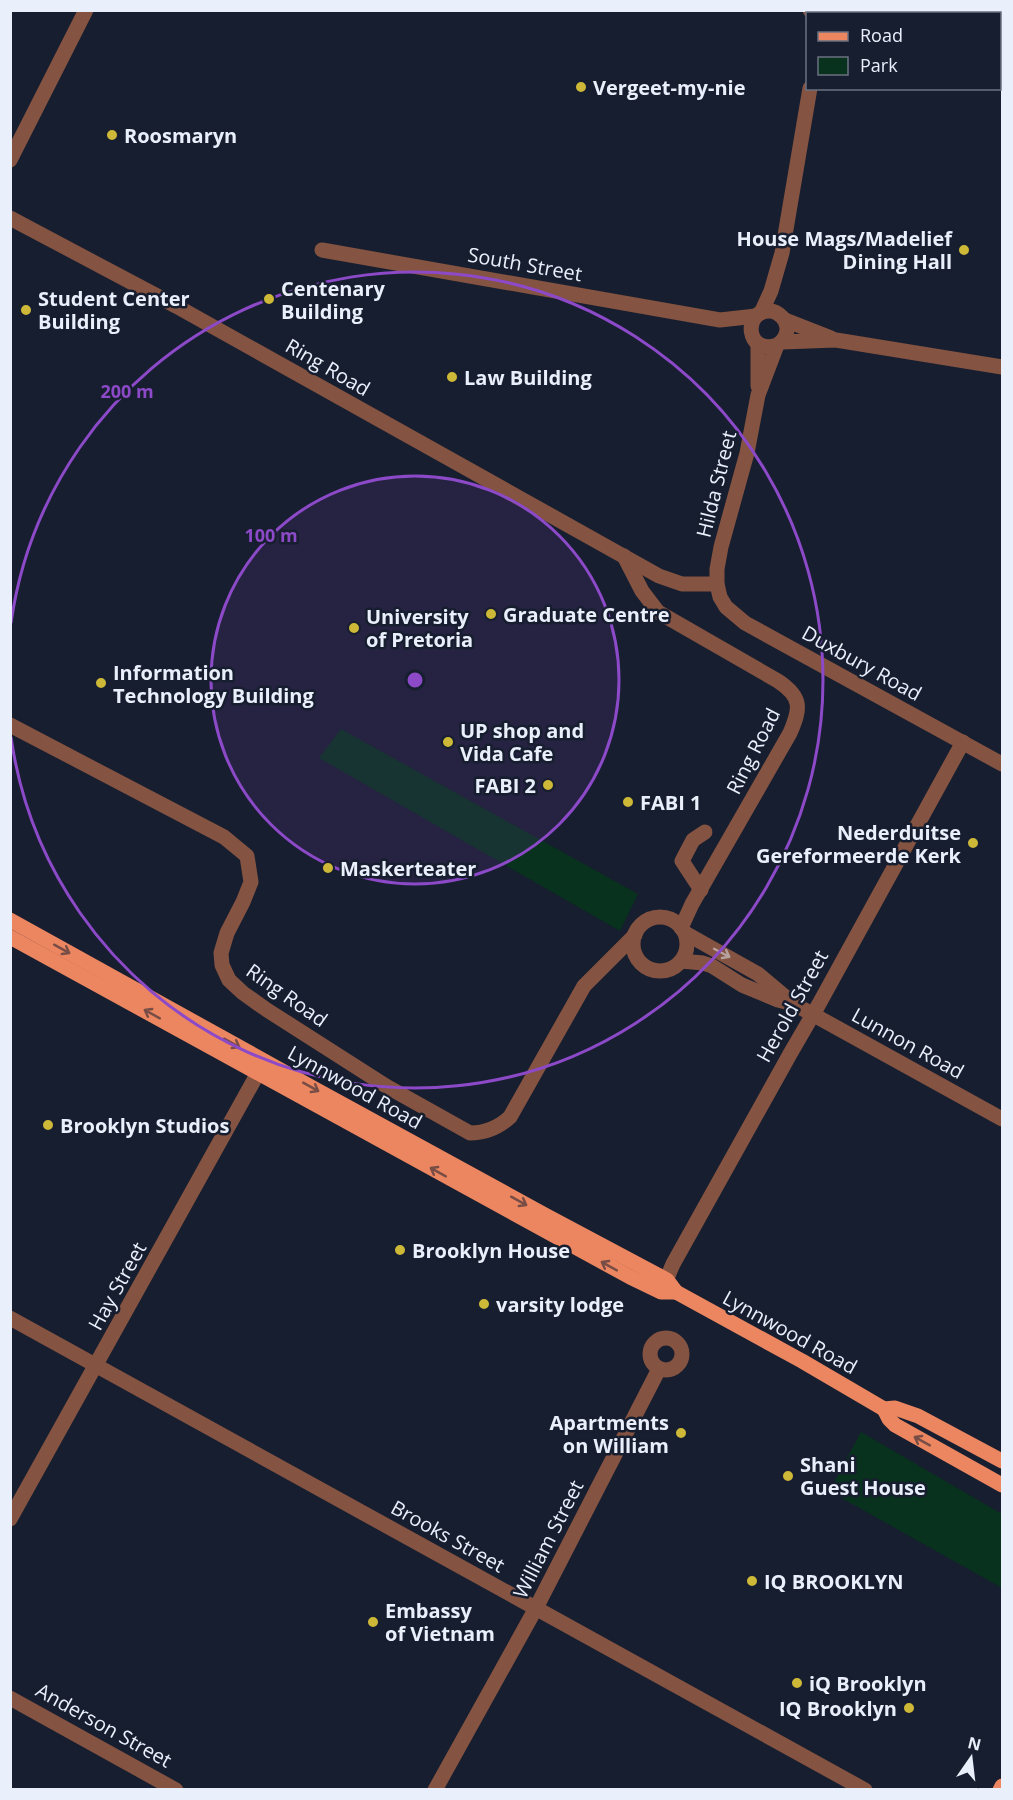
<svg xmlns="http://www.w3.org/2000/svg" width="1013" height="1800" viewBox="0 0 1013 1800" font-family="'Open Sans',sans-serif">
<rect width="100%" height="100%" fill="#171e2f"/>
<g fill="#08311e">
<polygon points="341,729 638,894 620,931 319,758"/>
<polygon points="861,1432 1002,1514 1002,1588 829,1491"/>
</g>
<g fill="none" stroke-linecap="round" stroke-linejoin="round">
<g stroke="#845341" stroke-width="15">
<polyline points="810,10 813,14"/>
<polyline points="840,11 885,11"/>
<polyline points="1000,32 1002,32"/>
<polyline points="10,160 86,10"/>
<polyline points="10,218 176,306 659,576 682,584 717,584"/>
<polyline points="322,250 720,320 756,316"/>
<polyline points="761,313 771,291 782,253 810,88"/>
<polyline points="785,320 831,338"/>
<polyline points="782,342 836,340 1002,367"/>
<polyline points="758,344 758,386"/>
<path d="M777,345C746,356 742,310 770,311C774,311 779,314 782,317C791,326 787,339 777,345L758,395L747,453L721,547L717,569V584L720,597L726,607L745,623L1002,764"/>
<path d="M624,556L642,591L658,612L778,681C802,697 801,708 790,733L692,904L681,928"/>
<path d="M10,725L224,837L247,856L251,882L243,902L227,933L221,953L222,965L229,980L243,993L267,1010L386,1086L470,1133C486,1133 498,1128 510,1117L584,986L635,935"/>
<polyline points="701,890 682,861 693,840 705,832"/>
<circle cx="660" cy="944" r="27"/>
<polyline points="685,933 758,974 789,1000"/>
<polyline points="681,961 703,963 712,966 742,985 778,1000 794,1004 1002,1119"/>
<polyline points="662,1290 673,1264 790,1054 819,1004 963,742"/>
<polyline points="10,1318 865,1790"/>
<circle cx="666" cy="1354" r="16"/>
<polyline points="10,1519 258,1073"/>
<polyline points="10,1698 176,1790"/>
<polyline points="435,1790 536,1608 659,1369"/>
</g>
<g stroke="#ec8660" stroke-width="15">
<polyline points="10,920 313,1088 545,1215 667,1280 676,1292 802,1361 884,1409 895,1408 918,1416 1002,1461"/>
<polyline points="10,937 630,1277 661,1292 676,1292"/>
<polyline points="884,1409 889,1419 895,1425 1002,1485"/>
<polyline points="1000,1790 1002,1786"/>
</g>
</g>
<defs><path id="oneway-shaft" d="M-6 0H5M1.5-3L5.5 0L1.5 3" fill="none" stroke-width="1.6" stroke-linecap="round" stroke-linejoin="round" transform="scale(1.5)"/></defs>
<g stroke="#774d45">
<use href="#oneway-shaft" transform="translate(62 949) rotate(29)"/>
<use href="#oneway-shaft" transform="translate(152 1014) rotate(-151)"/>
<use href="#oneway-shaft" transform="translate(232 1043) rotate(29)"/>
<use href="#oneway-shaft" transform="translate(311 1087) rotate(29)"/>
<use href="#oneway-shaft" transform="translate(438 1172) rotate(-151)"/>
<use href="#oneway-shaft" transform="translate(519 1201) rotate(29)"/>
<use href="#oneway-shaft" transform="translate(609 1266) rotate(-151)"/>
<use href="#oneway-shaft" transform="translate(922 1441) rotate(-151)"/>
</g>
<use stroke="#b7a19e" href="#oneway-shaft" transform="translate(722 953) rotate(28)"/>
<circle cx="415" cy="680" r="204" fill="#8c49c8" fill-opacity=".12"/>
<g fill="none" stroke="#8c49c8" stroke-width="3">
<circle cx="415" cy="680" r="204"/>
<path d="M11 623A408 408 0 1 1 11 737"/>
</g>
<g fill="#ceb838" stroke="#171e2f" stroke-width="2">
<circle cx="581" cy="87" r="6"/>
<circle cx="112" cy="135" r="6"/>
<circle cx="964" cy="250" r="6"/>
<circle cx="269" cy="299" r="6"/>
<circle cx="26" cy="310" r="6"/>
<circle cx="452" cy="377" r="6"/>
<circle cx="491" cy="614" r="6"/>
<circle cx="354" cy="628" r="6"/>
<circle cx="101" cy="683" r="6"/>
<circle cx="448" cy="742" r="6"/>
<circle cx="548" cy="785" r="6"/>
<circle cx="628" cy="802" r="6"/>
<circle cx="973" cy="843" r="6"/>
<circle cx="328" cy="868" r="6"/>
<circle cx="48" cy="1125" r="6"/>
<circle cx="400" cy="1250" r="6"/>
<circle cx="484" cy="1304" r="6"/>
<circle cx="681" cy="1433" r="6"/>
<circle cx="788" cy="1476" r="6"/>
<circle cx="752" cy="1581" r="6"/>
<circle cx="373" cy="1622" r="6"/>
<circle cx="797" cy="1683" r="6"/>
<circle cx="909" cy="1708" r="6"/>
</g>
<g text-anchor="middle" dominant-baseline="central" stroke-width="5" stroke-linejoin="round" paint-order="stroke">
<g font-size="20" font-weight="bold" fill="#eaeffc" stroke="#171e2f" text-anchor="start">
<text x="593" y="87">Vergeet-my-nie</text>
<text x="124" y="135">Roosmaryn</text>
<text x="952" y="238" text-anchor="end">House Mags/Madelief<tspan x="952" dy="23">Dining Hall</tspan></text>
<text x="281" y="288">Centenary<tspan x="281" dy="23">Building</tspan></text>
<text x="38" y="298">Student Center<tspan x="38" dy="23">Building</tspan></text>
<text x="464" y="377">Law Building</text>
<text x="503" y="614">Graduate Centre</text>
<text x="366" y="616">University<tspan x="366" dy="23">of Pretoria</tspan></text>
<text x="113" y="672">Information<tspan x="113" dy="23">Technology Building</tspan></text>
<text x="460" y="730">UP shop and<tspan x="460" dy="23">Vida Cafe</tspan></text>
<text x="536" y="785" text-anchor="end">FABI 2</text>
<text x="640" y="802">FABI 1</text>
<text x="961" y="832" text-anchor="end">Nederduitse<tspan x="961" dy="23">Gereformeerde Kerk</tspan></text>
<text x="340" y="868">Maskerteater</text>
<text x="60" y="1125">Brooklyn Studios</text>
<text x="412" y="1250">Brooklyn House</text>
<text x="496" y="1304">varsity lodge</text>
<text x="669" y="1422" text-anchor="end">Apartments<tspan x="669" dy="23">on William</tspan></text>
<text x="800" y="1464">Shani<tspan x="800" dy="23">Guest House</tspan></text>
<text x="764" y="1581">IQ BROOKLYN</text>
<text x="385" y="1610">Embassy<tspan x="385" dy="23">of Vietnam</tspan></text>
<text x="809" y="1683">iQ Brooklyn</text>
<text x="897" y="1708" text-anchor="end">IQ Brooklyn</text>
</g>
<g font-size="20" fill="#eaeffc" stroke="#171e2f">
<text transform="translate(525 264) rotate(10)">South Street</text>
<text transform="translate(328 367) rotate(30)">Ring Road</text>
<text transform="translate(716 484) rotate(-76)">Hilda Street</text>
<text transform="translate(862 663) rotate(29)">Duxbury Road</text>
<text transform="translate(753 751) rotate(-63)">Ring Road</text>
<text transform="translate(287 995) rotate(35)">Ring Road</text>
<text transform="translate(792 1006) rotate(-61)">Herold Street</text>
<text transform="translate(908 1043) rotate(29)">Lunnon Road</text>
<text transform="translate(355 1087) rotate(29)">Lynnwood Road</text>
<text transform="translate(117 1286) rotate(-61)">Hay Street</text>
<text transform="translate(790 1332) rotate(29)">Lynnwood Road</text>
<text transform="translate(448 1536) rotate(29)">Brooks Street</text>
<text transform="translate(548 1539) rotate(-63)">William Street</text>
<text transform="translate(104 1725) rotate(29)">Anderson Street</text>
</g>
</g>
<circle cx="415" cy="680" r="9" fill="#8c49c8" stroke="#171e2f" stroke-width="3"/>
<g font-size="18" text-anchor="middle" font-weight="bold" fill="#8c49c8" stroke="#171e2f" stroke-width="5" stroke-linejoin="round" paint-order="stroke">
<text x="127" y="398">200 m</text>
<text x="271" y="542">100 m</text>
</g>
<rect width="1013" height="1800" fill="none" stroke="#eaeffc" stroke-width="24"/>
<rect x="806" y="12" width="195" height="78" fill="#171e2f" stroke="#6b7281" stroke-width="1.5"/>
<rect x="818" y="32" width="30" height="9" fill="#ec8660" stroke="#6b7281" stroke-width="1.5"/>
<text x="860" y="42" font-size="18" fill="#eaeffc">Road</text>
<rect x="818" y="57" width="30" height="18" fill="#08311e" stroke="#6b7281" stroke-width="1.5"/>
<text x="860" y="72" font-size="18" fill="#eaeffc">Park</text>
<g transform="translate(971 1758) rotate(14)" stroke="#171e2f" stroke-width="4.5" paint-order="stroke">
<path d="M0-4.5L10 22L0 15L-10 22Z" fill="#eaeffc"/>
<text y="-9" font-size="16" font-weight="bold" text-anchor="middle" fill="#eaeffc">N</text>
</g>
</svg>
